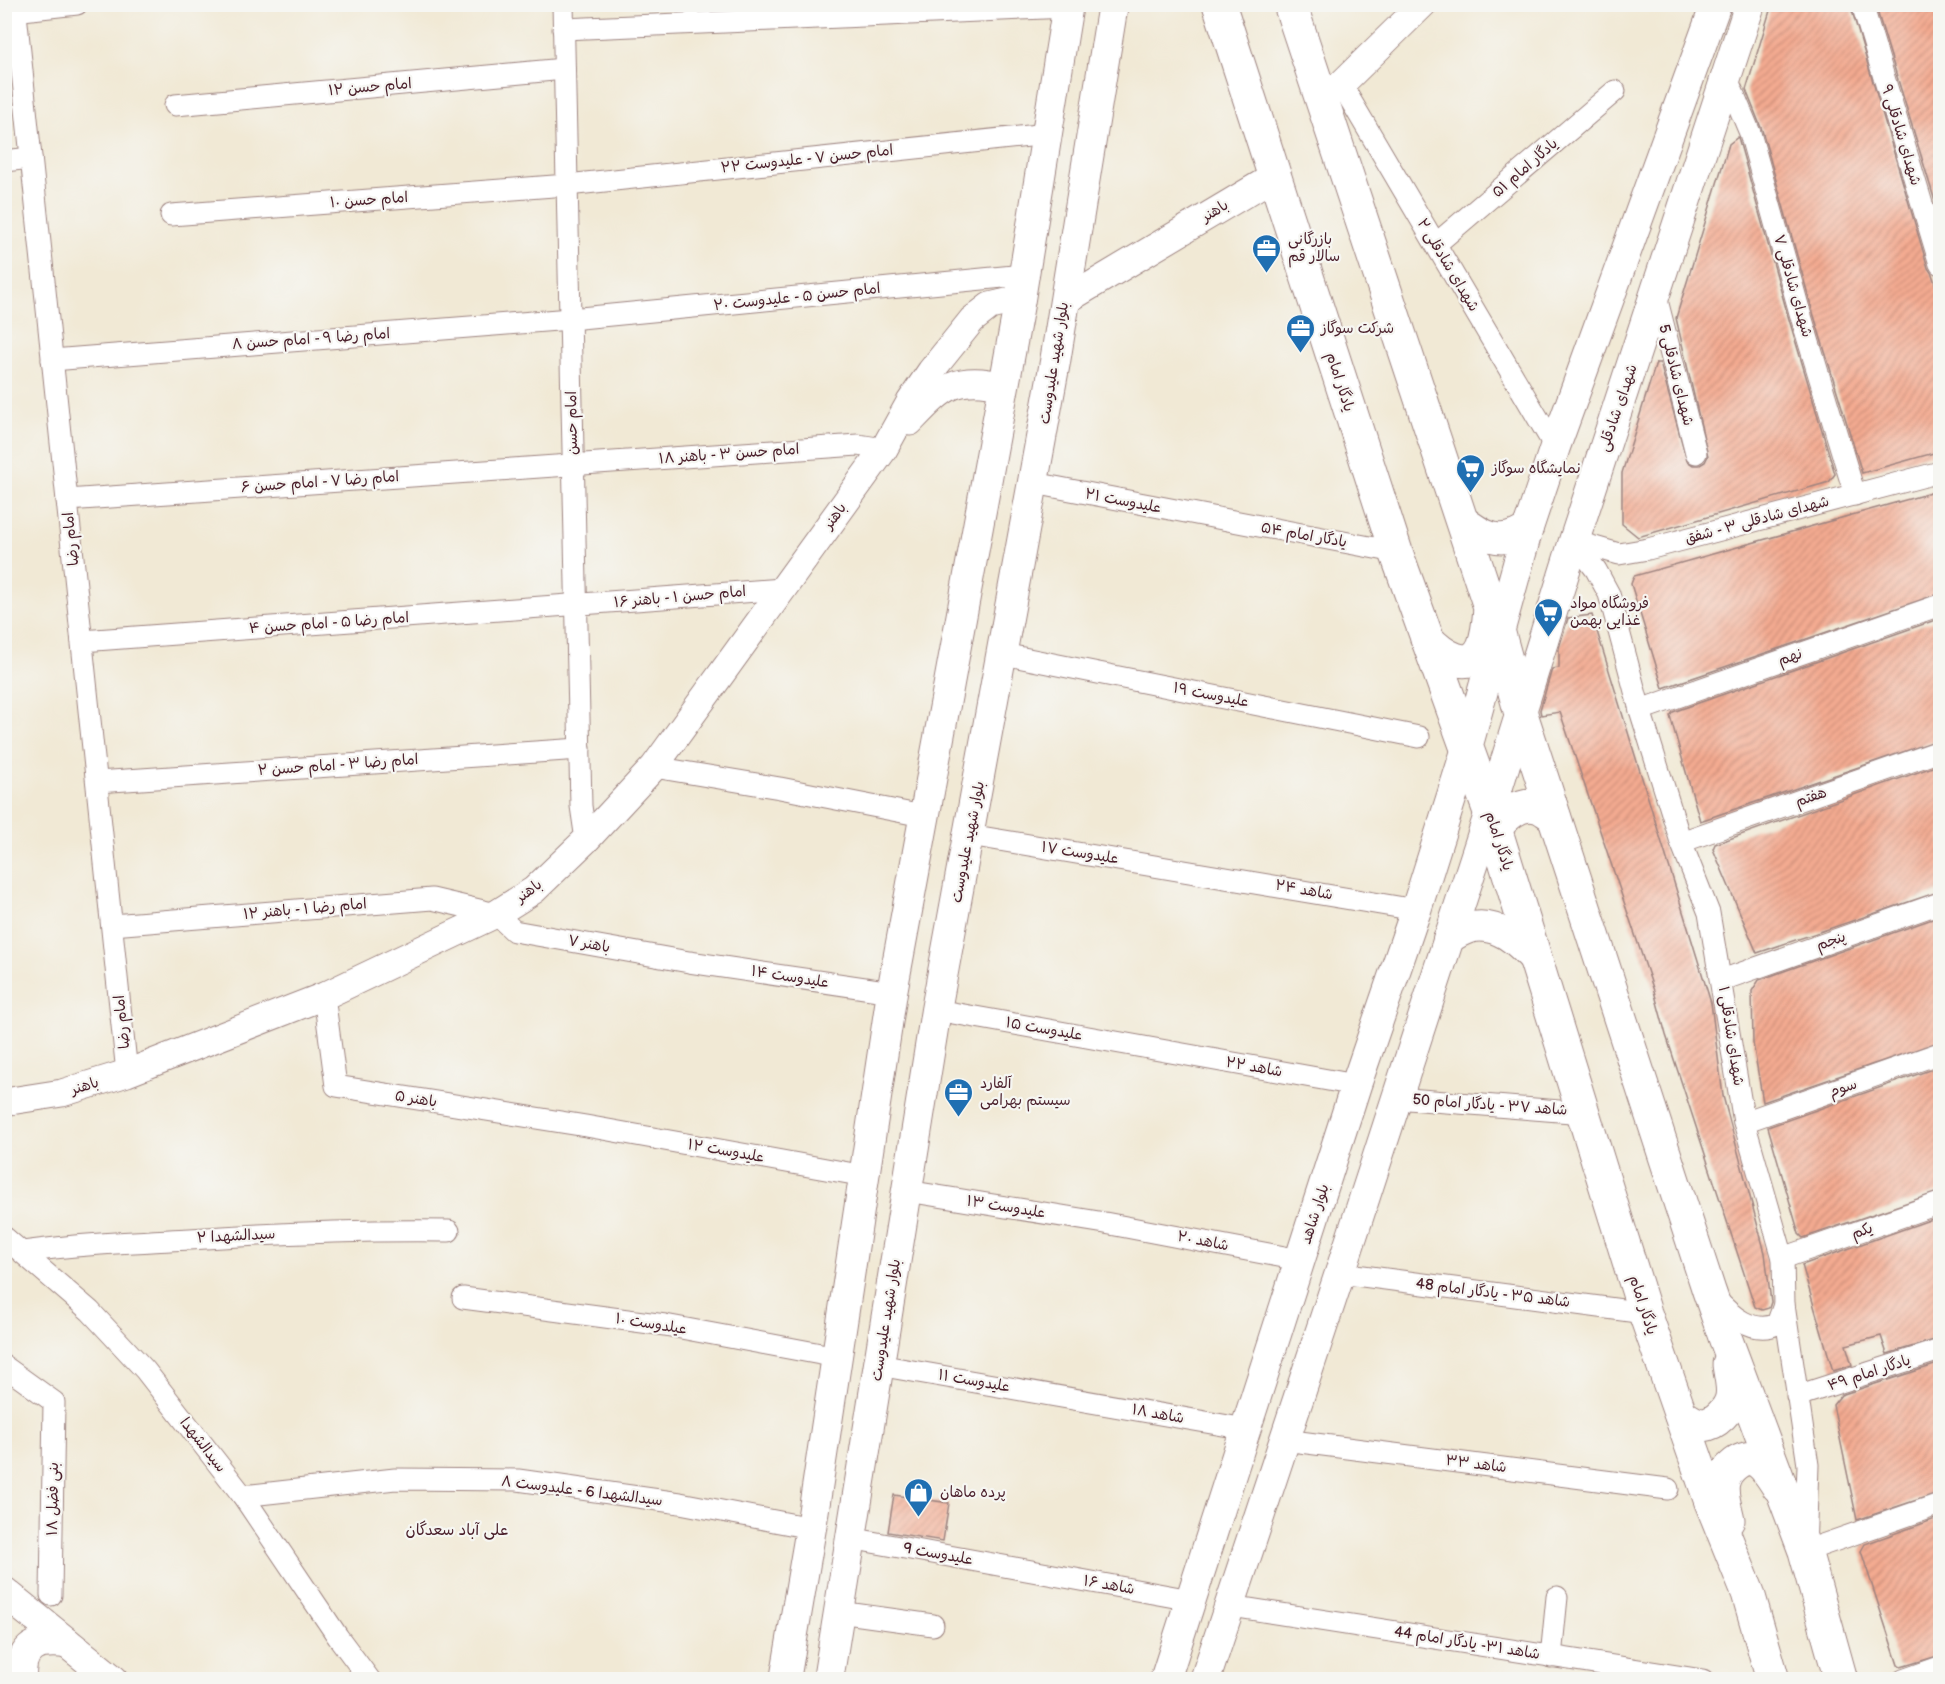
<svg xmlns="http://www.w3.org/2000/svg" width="1945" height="1684" viewBox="0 0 1945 1684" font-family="'Balsamiq Sans','Playpen Sans Arabic',sans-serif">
<defs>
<pattern id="building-hatch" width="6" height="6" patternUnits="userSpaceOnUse" patternTransform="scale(1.5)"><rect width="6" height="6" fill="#f4ab91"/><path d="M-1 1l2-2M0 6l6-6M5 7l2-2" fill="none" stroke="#c88b77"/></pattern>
</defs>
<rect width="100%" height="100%" fill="#f6f6f2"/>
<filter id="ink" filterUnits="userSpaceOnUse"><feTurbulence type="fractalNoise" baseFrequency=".0167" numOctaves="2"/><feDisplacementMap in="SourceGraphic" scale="12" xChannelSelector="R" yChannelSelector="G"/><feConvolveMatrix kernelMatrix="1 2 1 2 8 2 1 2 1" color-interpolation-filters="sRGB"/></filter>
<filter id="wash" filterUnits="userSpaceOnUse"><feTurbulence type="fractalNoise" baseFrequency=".008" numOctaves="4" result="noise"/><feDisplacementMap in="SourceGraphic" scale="24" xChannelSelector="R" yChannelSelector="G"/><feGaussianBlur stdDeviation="1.35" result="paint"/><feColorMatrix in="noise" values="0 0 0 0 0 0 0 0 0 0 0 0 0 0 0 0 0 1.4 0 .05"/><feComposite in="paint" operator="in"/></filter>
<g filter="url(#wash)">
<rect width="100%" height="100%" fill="#f1e9d5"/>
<g id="blocks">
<g fill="url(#building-hatch)">
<polygon points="1772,4 1850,4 1928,268 1932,274 1941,302 1941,451 1862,473 1812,309 1762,130 1746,90"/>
<polygon points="1875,4 1941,4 1941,221"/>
<polygon points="1738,137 1788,316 1835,474 1829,482 1638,537 1622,524 1622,473 1656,363 1660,363 1687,461 1693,465 1700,465 1705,462 1708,456 1676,318 1729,144"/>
<polygon points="1941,490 1941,593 1663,688 1631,584 1634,576"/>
<polygon points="1592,615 1711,1003 1723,1096 1765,1253 1771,1302 1769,1308 1762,1310 1755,1307 1666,1035 1654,991 1560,712 1541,715 1540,710 1552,669 1559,668 1559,648 1568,618"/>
<polygon points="1941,618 1941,739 1700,821 1670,716 1673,712"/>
<polygon points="1941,764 1941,891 1757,953 1713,849 1715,844"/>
<polygon points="1941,916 1941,1041 1763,1102 1753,1043 1752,991 1759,980"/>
<polygon points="1941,1066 1941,1191 1803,1238 1799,1234 1768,1127"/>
<polygon points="1941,1216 1941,1338 1887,1354 1881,1336 1846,1345 1852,1365 1833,1371 1802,1265"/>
<polygon points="1941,1363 1941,1492 1857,1520 1833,1405 1841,1395"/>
<polygon points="894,1495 949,1503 943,1541 888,1532"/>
<polygon points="1941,1517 1941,1655 1901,1667 1898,1665 1861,1551 1865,1544"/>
</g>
</g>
</g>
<g filter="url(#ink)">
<use href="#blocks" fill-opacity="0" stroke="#9e8480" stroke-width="1.5"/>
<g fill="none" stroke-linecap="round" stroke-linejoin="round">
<defs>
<g id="minor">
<polyline points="15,4 127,1073"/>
<polyline points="563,4 581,806 586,840"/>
<polyline points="1862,4 1940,264"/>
<polyline points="4,12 77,4"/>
<polyline points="563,29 1068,7"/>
<polyline points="1727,78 1750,133 1800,313 1855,495"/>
<polyline points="1341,84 1555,447"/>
<polyline points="175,105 564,69"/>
<polyline points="4,161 31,158"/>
<polyline points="171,215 567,185 1048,134"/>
<polyline points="1436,244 1615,91"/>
<polyline points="1656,296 1696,453"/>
<polyline points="52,360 570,319 1024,275"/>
<polyline points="1034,483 1396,552"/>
<polyline points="67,500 858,445 884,449"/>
<polyline points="1574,541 1596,570 1609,594 1640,710 1681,842 1709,913 1744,1122 1783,1258 1784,1305 1808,1465 1805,1551 1940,1504"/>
<polyline points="1574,541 1619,554 1648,549 1940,472"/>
<polyline points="82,641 783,589"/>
<polyline points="1003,654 1419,737"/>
<polyline points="1640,710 1940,605"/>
<polyline points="654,767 780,788 923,816"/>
<polyline points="97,782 580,749"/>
<polyline points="969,835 1416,910"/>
<polyline points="1681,842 1940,751"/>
<polyline points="112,925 432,899 496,914 514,931 689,962 892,992"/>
<polyline points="1722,980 1940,903"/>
<polyline points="324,996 336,1086 586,1126 865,1176"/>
<polyline points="936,1010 1356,1085"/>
<polyline points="1396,1098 1584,1113"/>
<polyline points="1744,1122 1940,1053"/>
<polyline points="907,1191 1105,1223 1300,1260"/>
<polyline points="4,1237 90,1311 145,1370 243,1496 338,1637 370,1680"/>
<path d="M23,1252C78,1244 134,1242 190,1239C277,1233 363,1230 449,1231"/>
<polyline points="1783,1258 1940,1203"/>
<polyline points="1340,1273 1645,1313"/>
<polyline points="463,1298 665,1325 837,1357"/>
<path d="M1715,1298C1731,1316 1753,1335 1777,1324L1784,1305"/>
<polyline points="878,1365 1246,1429"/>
<polyline points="4,1366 54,1402 51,1595"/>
<polyline points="1797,1396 1940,1350"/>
<polyline points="1284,1440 1668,1489"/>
<polyline points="243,1496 395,1479 518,1480 680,1503 811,1528"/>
<polyline points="850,1538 1191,1600"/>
<polyline points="1231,1606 1703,1680"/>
<polyline points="839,1612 933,1625"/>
<polyline points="1551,1657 1557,1597"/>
<polyline points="1903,1680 1940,1667"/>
</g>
<g id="tertiary">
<polyline points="1322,103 1423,4"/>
<polyline points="1065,301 1273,177"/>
<path d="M910,422C942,389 955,373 1004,386"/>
<polyline points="4,1102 62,1093 127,1073 324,996 496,914 534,890 586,840 654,767 884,449 910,402 931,371 972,320 990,306 1020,299"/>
</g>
<g id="secondary">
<path d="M1460,518C1482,536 1502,548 1528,528"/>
<path d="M1448,939C1454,935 1462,930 1469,928C1497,920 1520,943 1537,962"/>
<polyline points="4,1592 113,1680"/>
<path d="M21,1680C20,1645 36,1640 67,1643"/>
<polyline points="785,1680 811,1528 892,992 1020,299 1068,4"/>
<polyline points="828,1680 936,1010 1055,362 1113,4"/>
<polyline points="1165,1680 1356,1085 1416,910 1467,748 1528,528 1555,447 1716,4"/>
<polyline points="1205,1680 1340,1273 1490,812 1574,541 1750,4"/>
</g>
<g id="primary">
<polyline points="1219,4 1396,552 1490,812 1645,1313 1711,1502 1748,1593 1773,1680"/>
<polyline points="1290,4 1499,634 1521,714 1709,1291 1726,1340 1805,1551 1841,1680"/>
<path d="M1427,639C1441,654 1469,675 1483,647C1488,635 1489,621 1490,608"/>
<path d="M1495,829C1504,816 1519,802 1536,806C1542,807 1549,813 1554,816"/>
<path d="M1681,1415C1687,1419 1695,1425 1703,1425C1716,1424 1730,1409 1732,1397C1734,1387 1730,1374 1729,1364"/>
<path d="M1728,1520C1726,1509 1720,1494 1723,1482C1726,1469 1742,1454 1756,1460C1765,1465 1773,1478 1778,1486"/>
</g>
</defs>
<use href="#minor" stroke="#9e8480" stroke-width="23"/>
<use href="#tertiary" stroke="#9e8480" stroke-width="29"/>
<use href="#secondary" stroke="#9e8480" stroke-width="32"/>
<use href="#primary" stroke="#9e8480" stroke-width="35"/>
<use href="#minor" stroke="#fff" stroke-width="21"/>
<use href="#tertiary" stroke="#fff" stroke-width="27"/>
<use href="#secondary" stroke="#fff" stroke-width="30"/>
<use href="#primary" stroke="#fff" stroke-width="33"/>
</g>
</g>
<defs>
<symbol id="office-pin" viewBox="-11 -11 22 30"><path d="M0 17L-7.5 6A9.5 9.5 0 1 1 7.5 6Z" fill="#1f6fb2" stroke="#f6f6f2"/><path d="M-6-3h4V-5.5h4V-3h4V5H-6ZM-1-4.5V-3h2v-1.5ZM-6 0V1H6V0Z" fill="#fff"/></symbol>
<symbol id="supermarket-pin" viewBox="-11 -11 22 30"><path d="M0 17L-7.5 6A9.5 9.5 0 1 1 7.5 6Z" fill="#1f6fb2" stroke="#f6f6f2"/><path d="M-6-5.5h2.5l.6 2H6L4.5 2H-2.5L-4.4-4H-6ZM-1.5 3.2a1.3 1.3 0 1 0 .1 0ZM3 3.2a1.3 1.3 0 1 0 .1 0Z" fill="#fff"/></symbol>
<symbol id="shop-pin" viewBox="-11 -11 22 30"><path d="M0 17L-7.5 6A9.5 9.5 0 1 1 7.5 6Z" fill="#1f6fb2" stroke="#f6f6f2"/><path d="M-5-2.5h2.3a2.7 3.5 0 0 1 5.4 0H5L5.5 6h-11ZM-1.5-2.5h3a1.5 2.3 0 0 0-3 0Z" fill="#fff"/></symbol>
</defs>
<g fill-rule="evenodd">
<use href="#office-pin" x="1250" y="232" width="33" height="45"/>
<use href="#office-pin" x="1284" y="312" width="33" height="45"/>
<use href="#supermarket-pin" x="1454" y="452" width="33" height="45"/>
<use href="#supermarket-pin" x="1532" y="596" width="33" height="45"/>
<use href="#office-pin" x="942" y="1076" width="33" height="45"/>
<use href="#shop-pin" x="902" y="1476" width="33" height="45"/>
</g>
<g text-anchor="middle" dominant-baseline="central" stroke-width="4.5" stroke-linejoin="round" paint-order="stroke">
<g font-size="15" fill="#4a1f2b" stroke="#f6f6f2">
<text transform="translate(370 87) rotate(-5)">امام حسن ۱۲</text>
<text transform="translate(1901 135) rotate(73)">شهدای شادقلی ۹</text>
<text transform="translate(807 159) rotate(-6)">امام حسن ۷ - علیدوست ۲۲</text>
<text transform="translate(1525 168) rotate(-41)">یادگار امام ۵۱</text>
<text transform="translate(369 200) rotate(-4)">امام حسن ۱۰</text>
<text transform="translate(1215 211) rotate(-31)">باهنر</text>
<text transform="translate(1448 265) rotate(59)">شهدای شادقلی ۲</text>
<text transform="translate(1793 286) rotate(74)">شهدای شادقلی ۷</text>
<text transform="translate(797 297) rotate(-6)">امام حسن ۵ - علیدوست ۲۰</text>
<text transform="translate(311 339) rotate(-4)">امام رضا ۹ - امام حسن ۸</text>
<text transform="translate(1054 363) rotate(-81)">بلوار شهید علیدوست</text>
<text transform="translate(1676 375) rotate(76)">شهدای شادقلی 5</text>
<text transform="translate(1340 382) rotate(72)">یادگار امام</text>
<text transform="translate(1618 408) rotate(-71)">شهدای شادقلی</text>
<text transform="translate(572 423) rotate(-91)">امام حسن</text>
<text transform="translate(729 454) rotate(-4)">امام حسن ۳ - باهنر ۱۸</text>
<text transform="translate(320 482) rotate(-4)">امام رضا ۷ - امام حسن ۶</text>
<text transform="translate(1123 501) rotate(11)">علیدوست ۲۱</text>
<text transform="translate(835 516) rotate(-54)">باهنر</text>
<text transform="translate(1757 520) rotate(-15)">شهدای شادقلی ۳ - شفق</text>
<text transform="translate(1304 535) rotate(10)">یادگار امام ۵۴</text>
<text transform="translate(71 539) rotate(-96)">امام رضا</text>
<text transform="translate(680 597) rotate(-5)">امام حسن ۱ - باهنر ۱۶</text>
<text transform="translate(329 623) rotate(-4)">امام رضا ۵ - امام حسن ۴</text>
<text transform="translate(1790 657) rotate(-19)">نهم</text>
<text transform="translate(1211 695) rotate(11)">علیدوست ۱۹</text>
<text transform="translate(338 765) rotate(-4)">امام رضا ۳ - امام حسن ۲</text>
<text transform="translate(1811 797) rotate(-19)">هفتم</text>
<text transform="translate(1499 841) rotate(72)">یادگار امام</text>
<text transform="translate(968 842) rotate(-79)">بلوار شهید علیدوست</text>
<text transform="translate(1080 853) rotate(9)">علیدوست ۱۷</text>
<text transform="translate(1304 890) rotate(10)">شاهد ۲۴</text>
<text transform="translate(529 891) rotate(-36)">باهنر</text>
<text transform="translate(305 909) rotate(-5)">امام رضا ۱ - باهنر ۱۲</text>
<text transform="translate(1831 941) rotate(-19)">پنجم</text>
<text transform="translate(589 944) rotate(10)">باهنر ۷</text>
<text transform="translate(790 977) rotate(9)">علیدوست ۱۴</text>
<text transform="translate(122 1022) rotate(-96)">امام رضا</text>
<text transform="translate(1044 1029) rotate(10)">علیدوست ۱۵</text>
<text transform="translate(1731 1036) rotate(81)">شهدای شادقلی ۱</text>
<text transform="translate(1254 1067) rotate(10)">شاهد ۲۲</text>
<text transform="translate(85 1086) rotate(-17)">باهنر</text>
<text transform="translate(1843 1088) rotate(-19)">سوم</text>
<text transform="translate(416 1099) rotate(9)">باهنر ۵</text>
<text transform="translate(1490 1105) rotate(4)">شاهد ۳۷ - یادگار امام 50</text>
<text transform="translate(726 1151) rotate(10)">علیدوست ۱۲</text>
<text transform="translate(1006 1207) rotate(9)">علیدوست ۱۳</text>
<text transform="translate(1315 1214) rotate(-72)">بلوار شاهد</text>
<text transform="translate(1862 1231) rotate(-19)">یکم</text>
<text transform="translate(236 1236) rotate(-3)">سیدالشهدا ۲</text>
<text transform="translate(1203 1241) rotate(11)">شاهد ۲۰</text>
<text transform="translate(1493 1293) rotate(7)">شاهد ۳۵ - یادگار امام 48</text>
<text transform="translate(1643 1305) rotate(72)">یادگار امام</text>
<text transform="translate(886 1320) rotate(-81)">بلوار شهید علیدوست</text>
<text transform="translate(651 1324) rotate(9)">عیلدوست ۱۰</text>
<text transform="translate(1869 1373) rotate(-18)">یادگار امام ۴۹</text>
<text transform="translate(974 1381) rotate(10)">علیدوست ۱۱</text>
<text transform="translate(1158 1414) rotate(10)">شاهد ۱۸</text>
<text transform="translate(203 1445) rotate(52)">سیدالشهدا</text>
<text transform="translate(1476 1464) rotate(7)">شاهد ۳۳</text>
<text transform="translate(582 1491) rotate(7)">سیدالشهدا 6 - علیدوست ۸</text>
<text transform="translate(53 1499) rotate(-89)">بنی فضل ۱۸</text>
<text transform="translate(938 1554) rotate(10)">علیدوست 9</text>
<text transform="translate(1109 1585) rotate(10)">شاهد ۱۶</text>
<text transform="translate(1467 1643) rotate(9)">شاهد ۳۱- یادگار امام 44</text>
</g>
<g font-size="15" fill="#4a1f2b" stroke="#f6f6f2" text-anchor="start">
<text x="1288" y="239">بازرگانی<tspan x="1288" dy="17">سالار قم</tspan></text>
<text x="1321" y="328">شرکت سوگاز</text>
<text x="1492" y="468">نمایشگاه سوگاز</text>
<text x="1570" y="603">فروشگاه مواد<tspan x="1570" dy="17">غذایی بهمن</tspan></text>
<text x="980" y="1083">آلفارد<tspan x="980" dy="17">سیستم بهرامی</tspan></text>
<text x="940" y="1492">پرده ماهان</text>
</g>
<g font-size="16" fill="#4a1f2b" stroke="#f6f6f2">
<text x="457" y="1530">علی آباد سعدگان</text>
</g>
</g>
<rect width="1945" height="1684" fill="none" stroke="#f6f6f2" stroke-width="24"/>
</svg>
